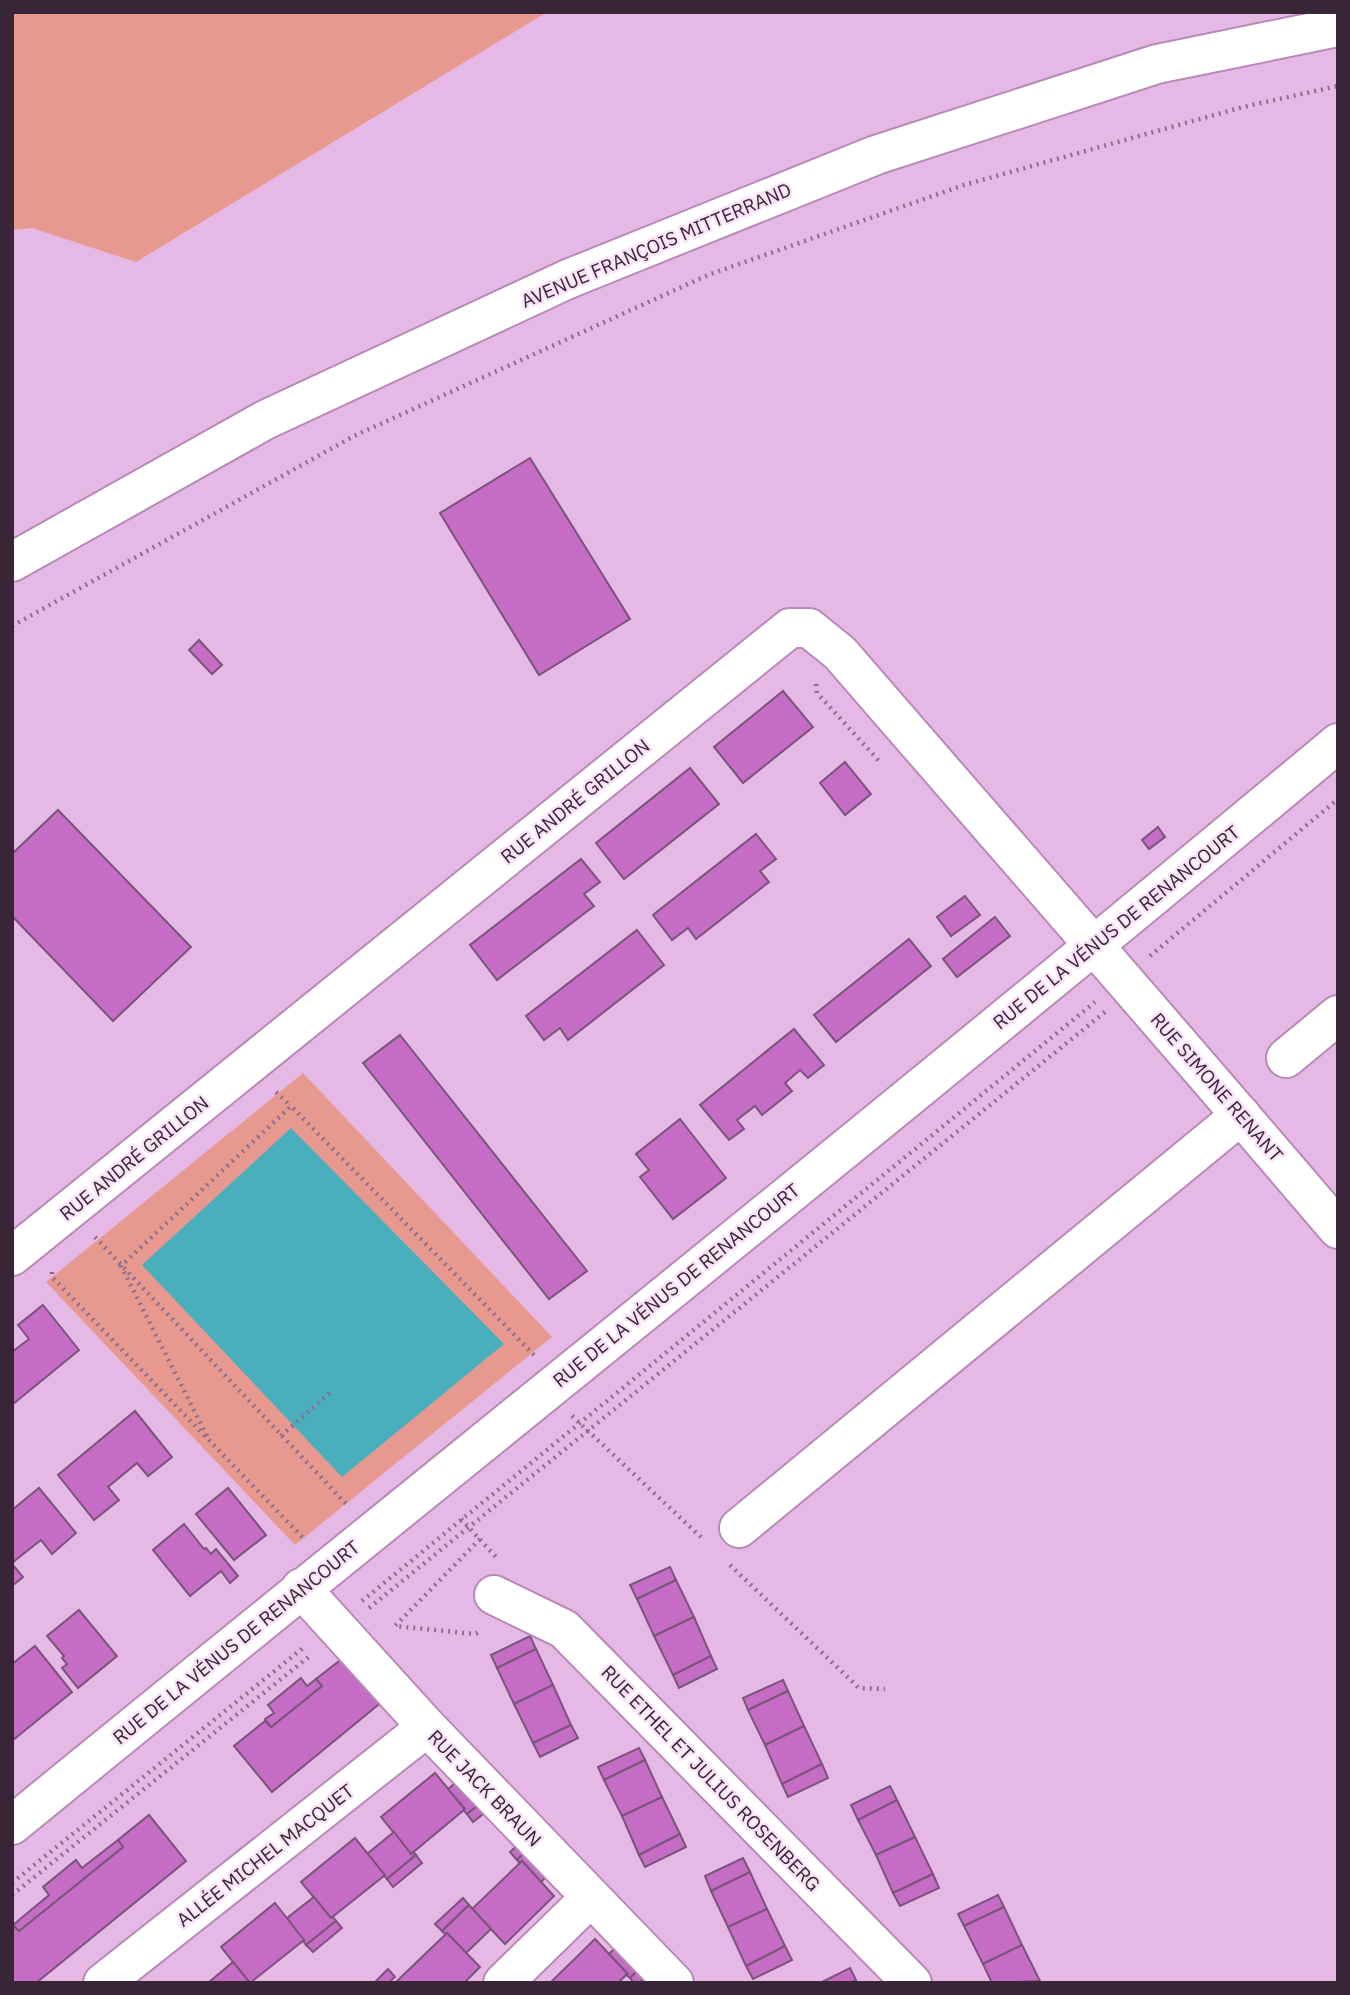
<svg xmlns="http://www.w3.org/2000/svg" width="1350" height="1995" viewBox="0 0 1350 1995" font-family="'IBM Plex Sans',sans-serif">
<rect width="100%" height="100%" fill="#e6b8e5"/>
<g fill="#e7998f">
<polygon points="12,12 547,12 136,262 32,228 12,230"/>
<polygon points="303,1073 552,1337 295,1545 46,1282"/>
</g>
<polygon fill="#49afbc" points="291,1128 504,1344 342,1477 142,1265"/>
<g fill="#c56dc5" stroke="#7b537b" stroke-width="2">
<polygon points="530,458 630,619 539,675 440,513"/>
<polygon points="199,640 222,665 212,674 189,650"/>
<polygon points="783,691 813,727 743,783 714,747"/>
<polygon points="845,762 871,794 845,815 820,783"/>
<polygon points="690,768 719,804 624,879 596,843"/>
<polygon points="58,810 191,947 113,1021 12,916 12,854"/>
<polygon points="1158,827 1165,837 1149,849 1142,840"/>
<polygon points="756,834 776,859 760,871 769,882 696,939 688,928 672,940 653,915"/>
<polygon points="581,859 600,882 584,894 594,906 497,980 470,945"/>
<polygon points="965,896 980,915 951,936 937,917"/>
<polygon points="995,917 1010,936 957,977 943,959"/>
<polygon points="637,930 664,965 568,1040 560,1028 544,1040 526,1016"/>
<polygon points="909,939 931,966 836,1042 814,1015"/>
<polygon points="794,1029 824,1065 808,1078 800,1070 785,1083 792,1091 762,1115 755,1106 737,1120 744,1129 729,1140 700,1105"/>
<polygon points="400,1035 587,1271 549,1299 363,1063"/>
<polygon points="680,1119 726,1178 673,1219 640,1177 649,1170 636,1154"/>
<polygon points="43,1305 79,1350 12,1405 12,1352 29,1339 18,1325"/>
<polygon points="135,1411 172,1457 148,1476 137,1463 108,1487 119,1500 94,1520 58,1475"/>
<polygon points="39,1488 76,1533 52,1554 41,1540 12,1563 12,1510"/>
<polygon points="228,1488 266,1535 234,1560 196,1514"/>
<polygon points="184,1524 204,1549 206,1548 211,1554 216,1549 238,1576 230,1583 221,1571 190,1596 153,1550"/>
<polygon points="12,1564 23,1577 12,1586"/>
<polygon points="670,1567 676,1580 637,1599 630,1585"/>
<polygon points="676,1580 694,1617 654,1636 637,1599"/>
<polygon points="79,1610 117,1656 78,1688 62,1668 67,1664 62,1658 64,1656 47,1636"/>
<polygon points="694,1617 711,1656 673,1675 654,1636"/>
<polygon points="530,1636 536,1649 497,1668 491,1655"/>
<polygon points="35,1646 72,1692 12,1741 12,1664"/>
<polygon points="536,1649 553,1685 514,1704 497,1668"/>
<polygon points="347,1655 384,1700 272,1792 234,1746 265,1721 271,1727 322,1686 316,1679"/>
<polygon points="711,1656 717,1669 679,1688 673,1675"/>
<polygon points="301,1678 307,1686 316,1679 322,1686 271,1727 265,1719 274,1713 268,1705"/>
<polygon points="783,1680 788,1691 748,1710 743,1698"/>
<polygon points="553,1685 571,1725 533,1743 514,1704"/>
<polygon points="788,1691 804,1726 765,1745 748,1710"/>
<polygon points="571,1725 578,1738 540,1757 533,1743"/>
<polygon points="804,1726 822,1764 782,1784 765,1745"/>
<polygon points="639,1748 645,1760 604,1780 598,1767"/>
<polygon points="645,1760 662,1797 622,1816 604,1780"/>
<polygon points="822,1764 828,1778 788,1797 782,1784"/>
<polygon points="435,1773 465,1809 411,1854 381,1817"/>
<polygon points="463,1776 485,1800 467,1814 464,1811 465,1809 448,1789"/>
<polygon points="890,1786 897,1800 858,1820 851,1805"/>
<polygon points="662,1797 680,1834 639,1855 622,1816"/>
<polygon points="485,1800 492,1807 473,1822 467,1814"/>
<polygon points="897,1800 915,1837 876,1855 858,1820"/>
<polygon points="149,1815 186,1861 36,1983 12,1983 12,1925 13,1925 19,1931 123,1847 118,1840"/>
<polygon points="394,1832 411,1854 413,1852 416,1855 387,1879 367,1854"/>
<polygon points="680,1834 686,1847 645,1867 639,1855"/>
<polygon points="915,1837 933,1874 893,1893 876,1855"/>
<polygon points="355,1838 385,1875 331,1918 301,1882"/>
<polygon points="524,1839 530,1847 517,1860 510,1852"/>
<polygon points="118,1840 123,1847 19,1931 13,1925 49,1895 43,1887 76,1860 82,1868"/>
<polygon points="530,1847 553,1870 541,1882 522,1861 520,1863 517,1860"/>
<polygon points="416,1855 422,1863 393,1887 387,1879"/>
<polygon points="743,1858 750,1872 711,1891 705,1876"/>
<polygon points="522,1861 554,1896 505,1944 472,1909"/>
<polygon points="750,1872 767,1909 728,1927 711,1891"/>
<polygon points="933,1874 939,1888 900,1906 893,1893"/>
<polygon points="998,1895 1004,1907 964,1926 958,1914"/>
<polygon points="314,1897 331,1918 333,1917 336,1921 306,1945 287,1918"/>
<polygon points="463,1898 469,1905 442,1931 435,1924"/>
<polygon points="275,1903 304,1940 250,1983 221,1947"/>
<polygon points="469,1905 491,1929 466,1953 447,1933 445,1934 442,1931"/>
<polygon points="1004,1907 1022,1945 983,1964 964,1926"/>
<polygon points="767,1909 785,1946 746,1966 728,1927"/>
<polygon points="336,1921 342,1928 313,1952 306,1945"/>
<polygon points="447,1933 480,1967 464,1983 399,1983 397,1981"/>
<polygon points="595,1939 628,1974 626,1975 618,1983 550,1983"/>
<polygon points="621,1942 643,1965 630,1978 626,1975 628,1974 609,1954"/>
<polygon points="1022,1945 1040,1981 992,1983 983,1964"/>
<polygon points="785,1946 792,1960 753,1979 746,1966"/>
<polygon points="233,1962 250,1983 208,1983"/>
<polygon points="643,1965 651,1972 639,1983 634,1983 630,1978"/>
<polygon points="850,1968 856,1980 849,1983 820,1983"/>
<polygon points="388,1969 395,1977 388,1983 374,1983"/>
</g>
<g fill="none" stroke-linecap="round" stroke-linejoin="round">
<defs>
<g id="minor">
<polyline points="1286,1058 1338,1015"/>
<path d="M12,1256L790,628H809L840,653C1006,845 1173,1035 1338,1229"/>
<polyline points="739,1528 1241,1115"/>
<polyline points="301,1588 427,1727 674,1983"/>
<polyline points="494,1595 564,1629 912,1983"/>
<path d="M12,1825C454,1464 900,1109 1338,743"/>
<polyline points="103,1983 427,1727"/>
<polyline points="503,1983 590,1898"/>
</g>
<polyline id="major" points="12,562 265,420 568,279 876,155 1157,64 1338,27"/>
</defs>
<use href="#minor" stroke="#b78bb6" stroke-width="42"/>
<use href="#major" stroke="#b78bb6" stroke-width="42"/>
<g stroke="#8e6e8d" stroke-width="4.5" stroke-dasharray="2 5" stroke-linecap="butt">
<polyline points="12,626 354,436 708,275 964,185 1243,107 1338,86"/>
<polyline points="816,684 817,693 880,762"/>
<polyline points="1150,956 1338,799"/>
<polyline points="276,1092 291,1106"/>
<polyline points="95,1237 348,1506"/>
<polyline points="52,1272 52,1277 305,1540"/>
<polyline points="572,1416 704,1540"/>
<polyline points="207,1436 121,1266 291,1106 534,1355"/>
<polyline points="281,1436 332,1391"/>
<polyline points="461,1519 496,1557"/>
<polyline points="480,1539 395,1626 475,1634 482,1631"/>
<polyline points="730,1565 859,1688 885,1689"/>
<polyline points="362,1601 1095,1002"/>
<polyline points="369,1608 1105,1012"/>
<polyline points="12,1883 303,1648"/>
<polyline points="12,1895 311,1655"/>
</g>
<use href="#minor" stroke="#fff" stroke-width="38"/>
<use href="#major" stroke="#fff" stroke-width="38"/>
</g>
<g text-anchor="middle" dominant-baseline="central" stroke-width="5" stroke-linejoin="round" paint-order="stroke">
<g font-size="19" fill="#382638" stroke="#fae2f9">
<text transform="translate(656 245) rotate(-23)">AVENUE FRANÇOIS MITTERRAND</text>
<text transform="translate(575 801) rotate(-39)">RUE ANDRÉ GRILLON</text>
<text transform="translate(1116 927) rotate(-39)">RUE DE LA VÉNUS DE RENANCOURT</text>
<text transform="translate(1217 1087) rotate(49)">RUE SIMONE RENANT</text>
<text transform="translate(134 1158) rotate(-39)">RUE ANDRÉ GRILLON</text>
<text transform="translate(676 1285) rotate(-39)">RUE DE LA VÉNUS DE RENANCOURT</text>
<text transform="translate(236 1642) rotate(-39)">RUE DE LA VÉNUS DE RENANCOURT</text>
<text transform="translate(711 1778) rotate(46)">RUE ETHEL ET JULIUS ROSENBERG</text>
<text transform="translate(485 1788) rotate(46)">RUE JACK BRAUN</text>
<text transform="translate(265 1855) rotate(-38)">ALLÉE MICHEL MACQUET</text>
</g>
</g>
<rect width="1350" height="1995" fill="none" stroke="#382638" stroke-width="28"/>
</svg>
